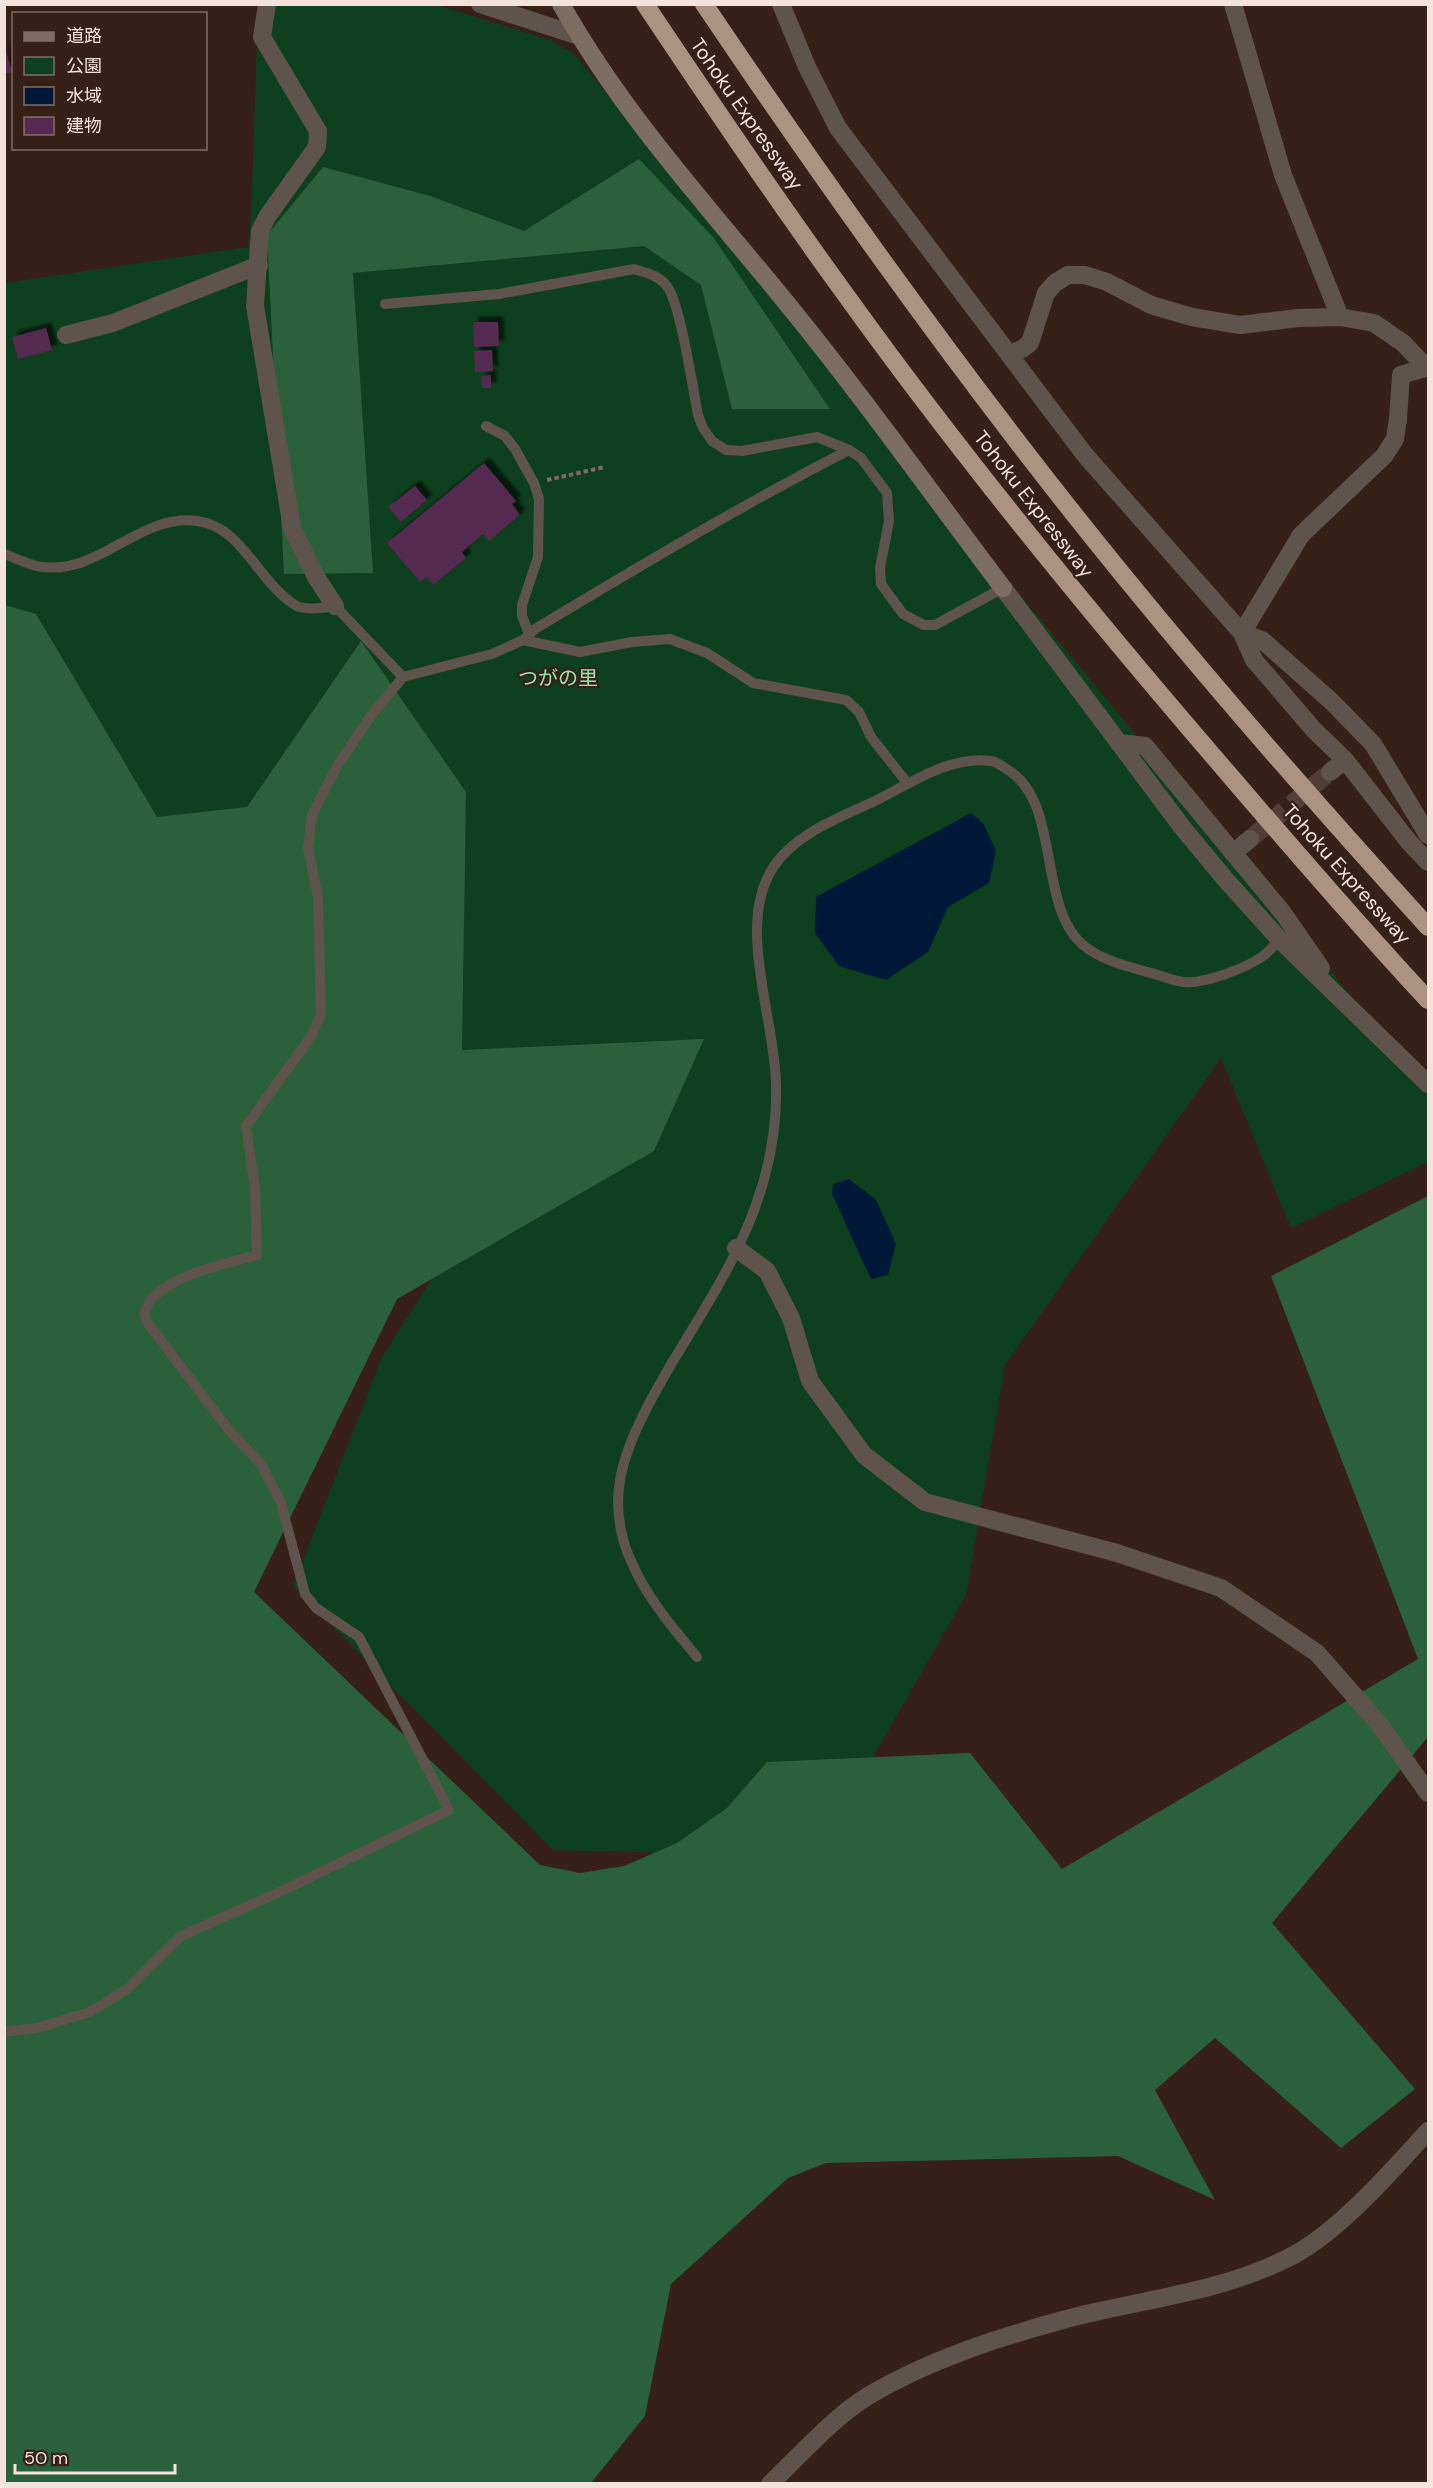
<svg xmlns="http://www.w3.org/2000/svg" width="1433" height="2488" viewBox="0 0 1433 2488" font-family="'DM Sans','Noto Sans JP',sans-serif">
<defs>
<filter id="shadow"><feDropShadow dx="5.5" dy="-5.5" stdDeviation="1.5" flood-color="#0009"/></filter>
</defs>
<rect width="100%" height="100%" fill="#372017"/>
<polygon fill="#0e401f" points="260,5 437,5 550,40 574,54 1428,1089 1428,1162 1291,1228 1221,1058 1005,1365 966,1595 816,1857 553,1850 293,1586 382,1357 543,1105 308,1032 5,698 5,283 248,247 251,218 258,13"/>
<g fill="#2a613a">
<polygon points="639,159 713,237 830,409 732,409 701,285 644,246 353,273 373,573 284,574 267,235 323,167 430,196 524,231"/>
<polygon points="4,605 36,614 157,817 247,807 361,641 466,792 462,1050 704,1039 654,1151 397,1299 254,1592 540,1865 580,1873 624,1866 677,1843 727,1808 767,1762 970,1753 1062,1869 1418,1659 1271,1276 1428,1196 1428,1737 1272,1923 1415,2089 1341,2148 1215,2038 1155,2090 1215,2200 1118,2156 826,2163 788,2178 671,2284 645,2416 591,2483 5,2483"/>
</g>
<g fill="#001838">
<polygon points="971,813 983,823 996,851 989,883 948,907 928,952 886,980 839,966 815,933 816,897"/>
<polygon points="849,1179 876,1200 896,1244 888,1275 871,1279 832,1194 833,1184"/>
</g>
<g fill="#552951" filter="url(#shadow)">
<polygon points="4,45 12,72 4,74"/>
<polygon points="473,322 498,322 499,346 474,347"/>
<polygon points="46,328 52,350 18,359 12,337"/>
<polygon points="492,350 493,371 475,372 474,351"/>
<polygon points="491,375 491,388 482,388 481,376"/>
<polygon points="484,463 516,501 512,504 520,515 489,541 483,534 462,552 466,558 433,585 426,577 420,582 387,543"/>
<polygon points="415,486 427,500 401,522 388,507"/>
</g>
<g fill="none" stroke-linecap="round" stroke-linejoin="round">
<polyline stroke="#533d35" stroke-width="18" stroke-dasharray="18 9" stroke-linecap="butt" points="1250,839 1330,772"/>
<polyline stroke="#7e6a62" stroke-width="4" stroke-dasharray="4.5 3" stroke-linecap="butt" points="547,480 605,467"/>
<g stroke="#5f544d" stroke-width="10">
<path d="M385,304L499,294L634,269C646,273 658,275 666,285C680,300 693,390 698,415L703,428L712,441L726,450L742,451L817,437L849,450L861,458L887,493L889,521L880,568L881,584L903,614L924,625H935L1003,588"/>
<polyline points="486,426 505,436 515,449 534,483 539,499 538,557 522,605 522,616 529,634"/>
<path d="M4,554C16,558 31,566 43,567C101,574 140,513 197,521C240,526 256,576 288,600C291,602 295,606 299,607C310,610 324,608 335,606L403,677"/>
<path d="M523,640L535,629C638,567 742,505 849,450"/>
<path d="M697,1657C673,1628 647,1598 632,1563C621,1541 616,1512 619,1488C623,1446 652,1397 673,1361C707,1305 745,1247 763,1183C772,1152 777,1116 776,1084C775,1018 735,924 774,866C797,832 842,817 877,800C911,783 951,755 991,761C998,762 1005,768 1011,772C1060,805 1038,907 1083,945C1105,963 1135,968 1161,976C1168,978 1176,981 1184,982C1205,984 1246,968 1263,956C1269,952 1274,945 1280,940"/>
<path d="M4,2032L37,2028L90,2012L127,1989L181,1936L284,1890L449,1810L359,1637L316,1608L305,1594L281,1503L261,1464L228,1429L147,1322L144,1313C147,1308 149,1301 153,1297C180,1272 223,1265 257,1255L255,1188L246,1126L310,1038L321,1015L318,897L308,848L312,815L336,768L370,717L403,677L492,654L523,640L580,652L632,642L670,639L707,653L753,683L846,700L859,712L871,737L908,784"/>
</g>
<g stroke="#5f544d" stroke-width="18">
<polyline points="267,4 262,37 318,131 317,147 267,217 260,231 255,306 292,528 316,577 335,606"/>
<polyline points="480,4 579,36"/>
<polyline points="781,4 807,67 838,128 1085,455 1242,633 1254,660 1314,730 1345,760 1409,842 1428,862"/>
<polyline points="1233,4 1283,175 1340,317"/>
<polyline points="66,335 113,323 259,265"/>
<polyline points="1009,354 1022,349 1030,343 1046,293 1055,283 1068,275 1085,275 1107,282 1151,305 1192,317 1240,325 1298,318 1340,317 1374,323 1403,343 1426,367"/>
<polyline points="1003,588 1182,827 1225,879 1280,940 1428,1084"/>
<polyline points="1242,633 1301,535 1384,456 1395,439 1398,419 1401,375 1428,367"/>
<polyline points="1242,633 1262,640 1331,701 1373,744 1428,835"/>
<polyline points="1119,743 1145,746 1283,913 1321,968"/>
<polyline points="1330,772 1345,760"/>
<polyline points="1233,853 1250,839"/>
<polyline points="736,1248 767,1271 791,1318 810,1381 864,1455 925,1502 1117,1553 1221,1588 1317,1653 1380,1725 1428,1793"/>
<path d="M770,2484C798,2457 835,2416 868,2396C930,2359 1000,2337 1070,2318C1144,2299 1223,2292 1292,2256C1339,2231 1392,2171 1428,2131"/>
</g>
<path stroke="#7e6e62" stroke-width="18" d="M561,4C621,111 703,201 780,295C858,390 929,490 1003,588"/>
<g stroke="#ab9281" stroke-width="18">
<path d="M645,4C711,103 778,202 848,298C966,462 1094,618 1226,771C1292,848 1359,926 1428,1000"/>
<path d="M704,4C805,154 910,302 1020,445C1148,612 1287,772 1428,927"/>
</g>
</g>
<g text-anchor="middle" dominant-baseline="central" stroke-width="4.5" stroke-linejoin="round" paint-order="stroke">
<g font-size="20" fill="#f3e3dc" stroke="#372017">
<text transform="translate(747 114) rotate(55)">Tohoku Expressway</text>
<text transform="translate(1034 504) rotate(52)">Tohoku Expressway</text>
<text transform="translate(1347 874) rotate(48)">Tohoku Expressway</text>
</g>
<g font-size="20" fill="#95e6a9" stroke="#372017">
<text x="558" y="678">つがの里</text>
</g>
</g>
<rect width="1433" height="2488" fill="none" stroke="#f3e3dc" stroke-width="12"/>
<rect x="12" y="12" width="195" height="138" fill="#372017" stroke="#826e66" stroke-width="1.5"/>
<rect x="24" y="32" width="30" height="9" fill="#7e6e62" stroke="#826e66" stroke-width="1.5"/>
<text x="66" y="42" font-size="18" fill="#f3e3dc">道路</text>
<rect x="24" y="57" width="30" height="18" fill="#0e401f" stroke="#826e66" stroke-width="1.5"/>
<text x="66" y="72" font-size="18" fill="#f3e3dc">公園</text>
<rect x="24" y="87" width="30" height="18" fill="#001838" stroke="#826e66" stroke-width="1.5"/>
<text x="66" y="102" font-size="18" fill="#f3e3dc">水域</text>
<rect x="24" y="117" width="30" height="18" fill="#552951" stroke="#826e66" stroke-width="1.5"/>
<text x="66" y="132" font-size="18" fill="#f3e3dc">建物</text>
<path d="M15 2464v9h160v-9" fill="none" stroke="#f3e3dc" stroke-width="3"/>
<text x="24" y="2464" font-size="18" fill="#f3e3dc" stroke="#372017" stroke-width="4.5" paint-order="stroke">50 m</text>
</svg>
